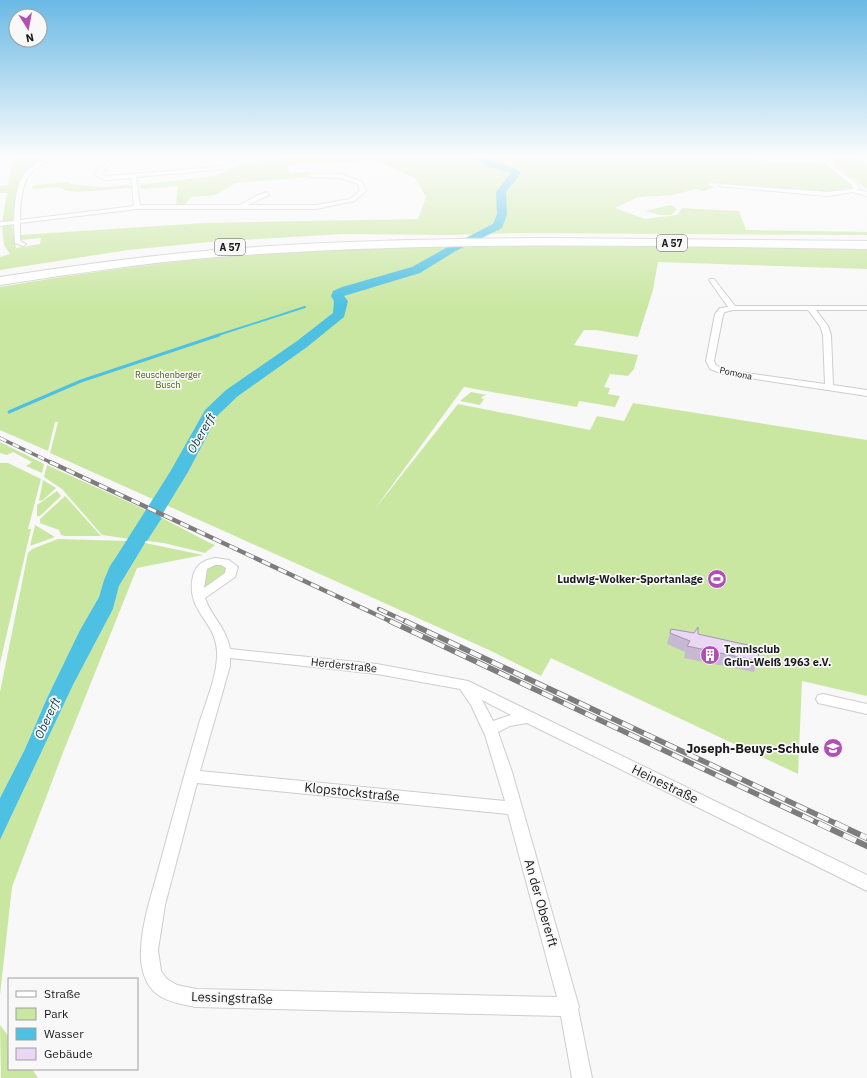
<svg xmlns="http://www.w3.org/2000/svg" width="867" height="1078" viewBox="0 0 867 1078" font-family="'IBM Plex Sans',sans-serif">
<rect width="100%" height="100%" fill="#f8f8f9"/>
<g fill="#cae7a2">
<path d="M14,156H53C44,160 34,164 27,170C15,180 15,207 13,222L2,223L7,193H0V186L8,185Z"/>
<polygon points="282,156 746,156 752,160 769,162 824,162 853,186 854,189 841,193 709,183 708,185 715,187 703,191 697,189 672,195 638,197 615,208 645,219 677,215 682,208 739,211 746,230 867,232 867,235 517,233 451,235 342,234 209,242 128,250 0,270 0,257 10,254 4,245 2,226 12,225 16,248 40,244 41,238 20,240 20,235 204,223 418,219 426,197 415,178 377,161 366,161 287,165 289,173 310,172 308,177 236,183 215,195 190,197 185,206 176,206 178,186 140,189 139,185 215,176 248,162 282,160"/>
<polygon points="837,156 853,156 867,166 867,189 833,163 833,159"/>
<polygon points="68,182 70,184 105,187 130,185 131,188 78,192 67,191 58,187 32,189 33,185"/>
<polygon points="670,205 677,209 671,215 660,215 645,211"/>
<path d="M523,246L867,248V269L658,262L653,290L638,337L596,330H584L574,345L638,355L634,369L628,376L610,374L604,387L610,388L608,394L620,396L615,407L579,401L577,407L464,387L374,510L458,404L590,430L597,416L624,421L633,403L867,440V696L802,681L798,774L551,658L541,676L489,650L50,453L58,422H55L48,451L0,430V287C105,269 211,256 318,250C387,247 454,247 523,246Z"/>
<polygon points="471,392 487,395 483,396 481,398 484,399 480,405 460,401"/>
<polygon points="0,442 44,464 42,473 26,466 32,462 13,452 7,455 0,453"/>
<polygon points="0,463 8,463 41,479 28,529 31,529 0,663"/>
<polygon points="47,465 148,511 130,539 102,535 62,489 44,477"/>
<polygon points="43,480 56,488 43,500 39,501"/>
<polygon points="57,491 61,496 40,516 37,516 37,505"/>
<polygon points="65,496 101,536 65,536 61,535 59,530 40,523 40,519"/>
<polygon points="162,518 208,542 215,545 205,553 164,543 147,541"/>
<polygon points="35,525 55,537 30,546"/>
<polygon points="58,539 128,541 110,567 104,580 99,597 80,630 47,698 25,749 0,798 0,692 28,553 32,549"/>
<polygon points="145,543 203,555 137,568 64,750 12,887 0,995 0,840 73,685 113,609 119,586"/>
<polygon points="216,563 226,564 227,573 207,588 201,587 204,569"/>
<polygon points="0,1025 9,1037 9,1069 32,1069 38,1078 1,1078"/>
</g>
<g fill="#4ec0e1">
<polygon points="148,511 162,518 147,541 130,539"/>
<polygon points="128,541 145,543 119,586 113,609 73,685 0,840 0,798 25,749 47,698 80,630 99,597 104,580 110,566"/>
</g>
<g fill="none" stroke-linecap="round" stroke-linejoin="round">
<polyline stroke="#4ec0e1" stroke-width="2" points="215,336 305,307"/>
<polyline stroke="#4ec0e1" stroke-width="3" points="9,412 81,381 219,335"/>
<path fill="#4ec0e1" fill-rule="evenodd" d="M470,156C479,156 515,166 521,173L506,192L507,214L502,228L454,252L420,273L344,296L348,301L344,317L307,347L238,396L218,415L188,472L128,570L121,572L114,570L111,565L170,472L205,410L226,390L297,341L333,313L334,301L331,296L333,291L342,287L412,267L446,248L493,224L497,214L496,192L511,173L489,167Z"/>
<defs>
<g id="minor">
<path d="M51,156H57C50,161 42,164 35,169C21,179 20,204 20,220L134,206L131,178L106,180L96,176L97,169L119,156H125L102,171V175L106,176L133,174L226,166L236,162V156H240L241,164L227,169L136,177L140,205H240L258,195L267,192L269,195L248,205H316L350,199L360,191L358,184L340,178L309,177L311,174H341L362,182L366,191L354,201L316,209H137L20,223V241L26,244L23,246L15,243L14,224L0,226V222L14,221C16,185 17,172 51,156Z"/>
<polygon points="816,156 821,156 856,183 859,187 858,190 867,192 867,196 853,192 827,196 719,186 722,184 827,192 853,189 852,185"/>
<path d="M710,279H714L735,306H867V310H816L828,326L831,335L833,385L867,390V396L723,374L710,369L706,361L715,314L720,308L728,307L709,280ZM733,310H808L820,326L823,335L825,384L725,370L716,365L714,361L723,315L725,312Z"/>
<path d="M215,558L229,560L238,567L235,577L205,598C211,616 227,629 230,649L377,664L468,681L867,875V891L527,723L510,726L498,732L512,772L579,1007L578,1009L592,1078H572L561,1016L196,1007C180,1004 160,1001 150,987C143,977 140,962 141,950C142,921 152,894 159,867C172,819 185,772 199,724C206,701 218,675 217,651C216,621 185,611 193,576C196,564 204,560 215,558ZM215,565H221L226,568L225,573L204,588L207,569ZM230,658L377,674L460,689L471,705L485,735L505,801L200,771L230,666ZM482,700L511,715L493,721ZM197,783L508,814L557,997L196,989L177,985L167,979L161,971L158,950L165,905Z"/>
<polygon points="823,694 867,704 867,714 818,703 816,699 818,695"/>
</g>
<polygon id="primary" points="855,156 864,156 867,158 867,164"/>
<path id="motorway" d="M541,238L867,241V249C650,246 433,240 217,257C144,263 72,274 0,285V277C72,266 143,256 215,250C324,241 432,239 541,238Z"/>
</defs>
<use href="#minor" stroke="#cdcdce" stroke-width="2"/>
<use href="#primary" stroke="#cdcdce" stroke-width="2"/>
<use href="#motorway" stroke="#cdcdce" stroke-width="2"/>
<use href="#minor" fill="#fff" fill-rule="evenodd"/>
<use href="#primary" fill="#fff" fill-rule="evenodd"/>
<use href="#motorway" fill="#fff" fill-rule="evenodd"/>
<defs>
<polyline id="rail-far3" points="0,438 52,463"/>
<g id="rail-far2">
<polyline points="50,462 392,622"/>
<polyline points="379,609 407,622"/>
</g>
<g id="rail-far1">
<polyline points="390,621 820,824"/>
<polyline points="405,621 837,824"/>
</g>
<g id="rail">
<polyline points="818,823 867,846"/>
<polyline points="835,823 867,838"/>
</g>
</defs>
<use href="#rail-far3" stroke="#7d7d7e" stroke-width="3.5"/>
<use href="#rail-far2" stroke="#7d7d7e" stroke-width="4.5"/>
<use href="#rail-far1" stroke="#7d7d7e" stroke-width="5.5"/>
<use href="#rail" stroke="#7d7d7e" stroke-width="6"/>
<use href="#rail-far3" stroke="#f8f8f9" stroke-width="2.5" stroke-dasharray="7" stroke-linecap="butt"/>
<use href="#rail-far2" stroke="#f8f8f9" stroke-width="3" stroke-dasharray="9" stroke-linecap="butt"/>
<use href="#rail-far1" stroke="#f8f8f9" stroke-width="4" stroke-dasharray="12" stroke-linecap="butt"/>
<use href="#rail" stroke="#f8f8f9" stroke-width="5" stroke-dasharray="14" stroke-linecap="butt"/>
</g>
<polygon fill="#c8b9d3" points="670,633 698,634 758,661 754,672 684,658 685,652 667,644"/>
<polygon fill="#e9d7f5" stroke="#a396ac" points="698,627 698,634 752,646 759,650 758,661 687,646 690,641 670,633 671,629 694,633"/>
<linearGradient id="sky" x2="0" y2="1"><stop stop-color="#6ab9e5"/><stop offset="0.51" stop-color="#fcfcfc"/><stop offset="1" stop-color="#fcfcfc" stop-opacity="0"/></linearGradient>
<rect width="867" height="307" fill="url(#sky)"/>
<defs>
<symbol id="stadium-disc" viewBox="-11 -11 22 22"><circle r="9.5" fill="#b24fb6" stroke="#f8f8f9"/><path d="M0-5a6.5 5 0 1 0 0 10a6.5 5 0 1 0 0-10ZM-3.5-1.8h7v3.6h-7Z" fill="#fff"/></symbol>
<symbol id="building-disc" viewBox="-11 -11 22 22"><circle r="9.5" fill="#b24fb6" stroke="#f8f8f9"/><path d="M-4-6H4V6H1V3H-1V6H-4ZM-2.5-4.3h1.7v1.8h-1.7ZM.8-4.3h1.7v1.8H.8ZM-2.5-1h1.7V.8h-1.7ZM.8-1h1.7V.8H.8Z" fill="#fff"/></symbol>
<symbol id="school-disc" viewBox="-11 -11 22 22"><circle r="9.5" fill="#b24fb6" stroke="#f8f8f9"/><path d="M0-5L7-2L0 1L-7-2ZM-4 1L0 2.5L4 1V4Q0 6-4 4Z" fill="#fff"/></symbol>
</defs>
<g fill-rule="evenodd">
<use href="#stadium-disc" x="706" y="568" width="22" height="22"/>
<use href="#building-disc" x="699" y="644" width="22" height="22"/>
<use href="#school-disc" x="822" y="737" width="22" height="22"/>
</g>
<g text-anchor="middle" dominant-baseline="central" stroke-width="3.5" stroke-linejoin="round" paint-order="stroke">
<g font-size="9" fill="#1a1a1b" stroke="#f8f8f9">
<text transform="translate(736 373) rotate(12)">Pomona</text>
</g>
<g font-size="9" fill="#456004" stroke="#f8f8f9">
<text x="168" y="374">Reuschenberger<tspan x="168" dy="10">Busch</tspan></text>
</g>
<g fill="#f8f8f9" stroke="#5d5d5e" stroke-width="1">
<rect x="657" y="235" width="30" height="16" rx="3"/>
<rect x="215" y="239" width="30" height="16" rx="3"/>
</g>
<g font-size="10" font-weight="bold" fill="#1a1a1b">
<text x="672" y="243">A 57</text>
<text x="230" y="247">A 57</text>
</g>
<g font-size="11" font-weight="bold" fill="#1a1a1b" stroke="#f8f8f9" text-anchor="end">
<text x="703" y="579">Ludwig-Wolker-Sportanlage</text>
<text x="724" y="649" text-anchor="start">Tennisclub<tspan x="724" dy="13">Grün-Weiß 1963 e.V.</tspan></text>
</g>
<g font-size="11" fill="#1a1a1b" stroke="#f8f8f9">
<text transform="translate(344 665) rotate(6)">Herderstraße</text>
</g>
<g font-size="12" font-style="italic" fill="#0d414e" stroke="#f8f8f9">
<text transform="translate(201 433) rotate(-60)">Obererft</text>
<text transform="translate(47 718) rotate(-65)">Obererft</text>
</g>
<g font-size="13" font-weight="bold" fill="#1a1a1b" stroke="#f8f8f9" text-anchor="end">
<text x="819" y="748">Joseph-Beuys-Schule</text>
</g>
<g font-size="13" fill="#1a1a1b" stroke="#f8f8f9">
<text transform="translate(665 784) rotate(26)">Heinestraße</text>
<text transform="translate(352 792) rotate(6)">Klopstockstraße</text>
<text transform="translate(541 903) rotate(74)">An der Obererft</text>
<text transform="translate(232 998) rotate(2)">Lessingstraße</text>
</g>
</g>
<rect x="8" y="978" width="130" height="92" fill="#f8f8f9" stroke="#9f9fa0"/>
<rect x="16" y="991" width="20" height="6" fill="#ffffff" stroke="#9f9fa0"/>
<text x="44" y="998" font-size="12" fill="#1a1a1b">Straße</text>
<rect x="16" y="1008" width="20" height="12" fill="#cae7a2" stroke="#9f9fa0"/>
<text x="44" y="1018" font-size="12" fill="#1a1a1b">Park</text>
<rect x="16" y="1028" width="20" height="12" fill="#4ec0e1" stroke="#9f9fa0"/>
<text x="44" y="1038" font-size="12" fill="#1a1a1b">Wasser</text>
<rect x="16" y="1048" width="20" height="12" fill="#e9d7f5" stroke="#9f9fa0"/>
<text x="44" y="1058" font-size="12" fill="#1a1a1b">Gebäude</text>
<g transform="translate(28 28) rotate(169)"><circle r="19" fill="#f8f8f9" stroke="#9f9fa0"/>
<path d="M0-3L7 15L0 10L-7 15Z" fill="#b24fb6"/>
<text y="-6" font-size="11" font-weight="bold" text-anchor="middle" fill="#1a1a1b">N</text>
</g>
</svg>
